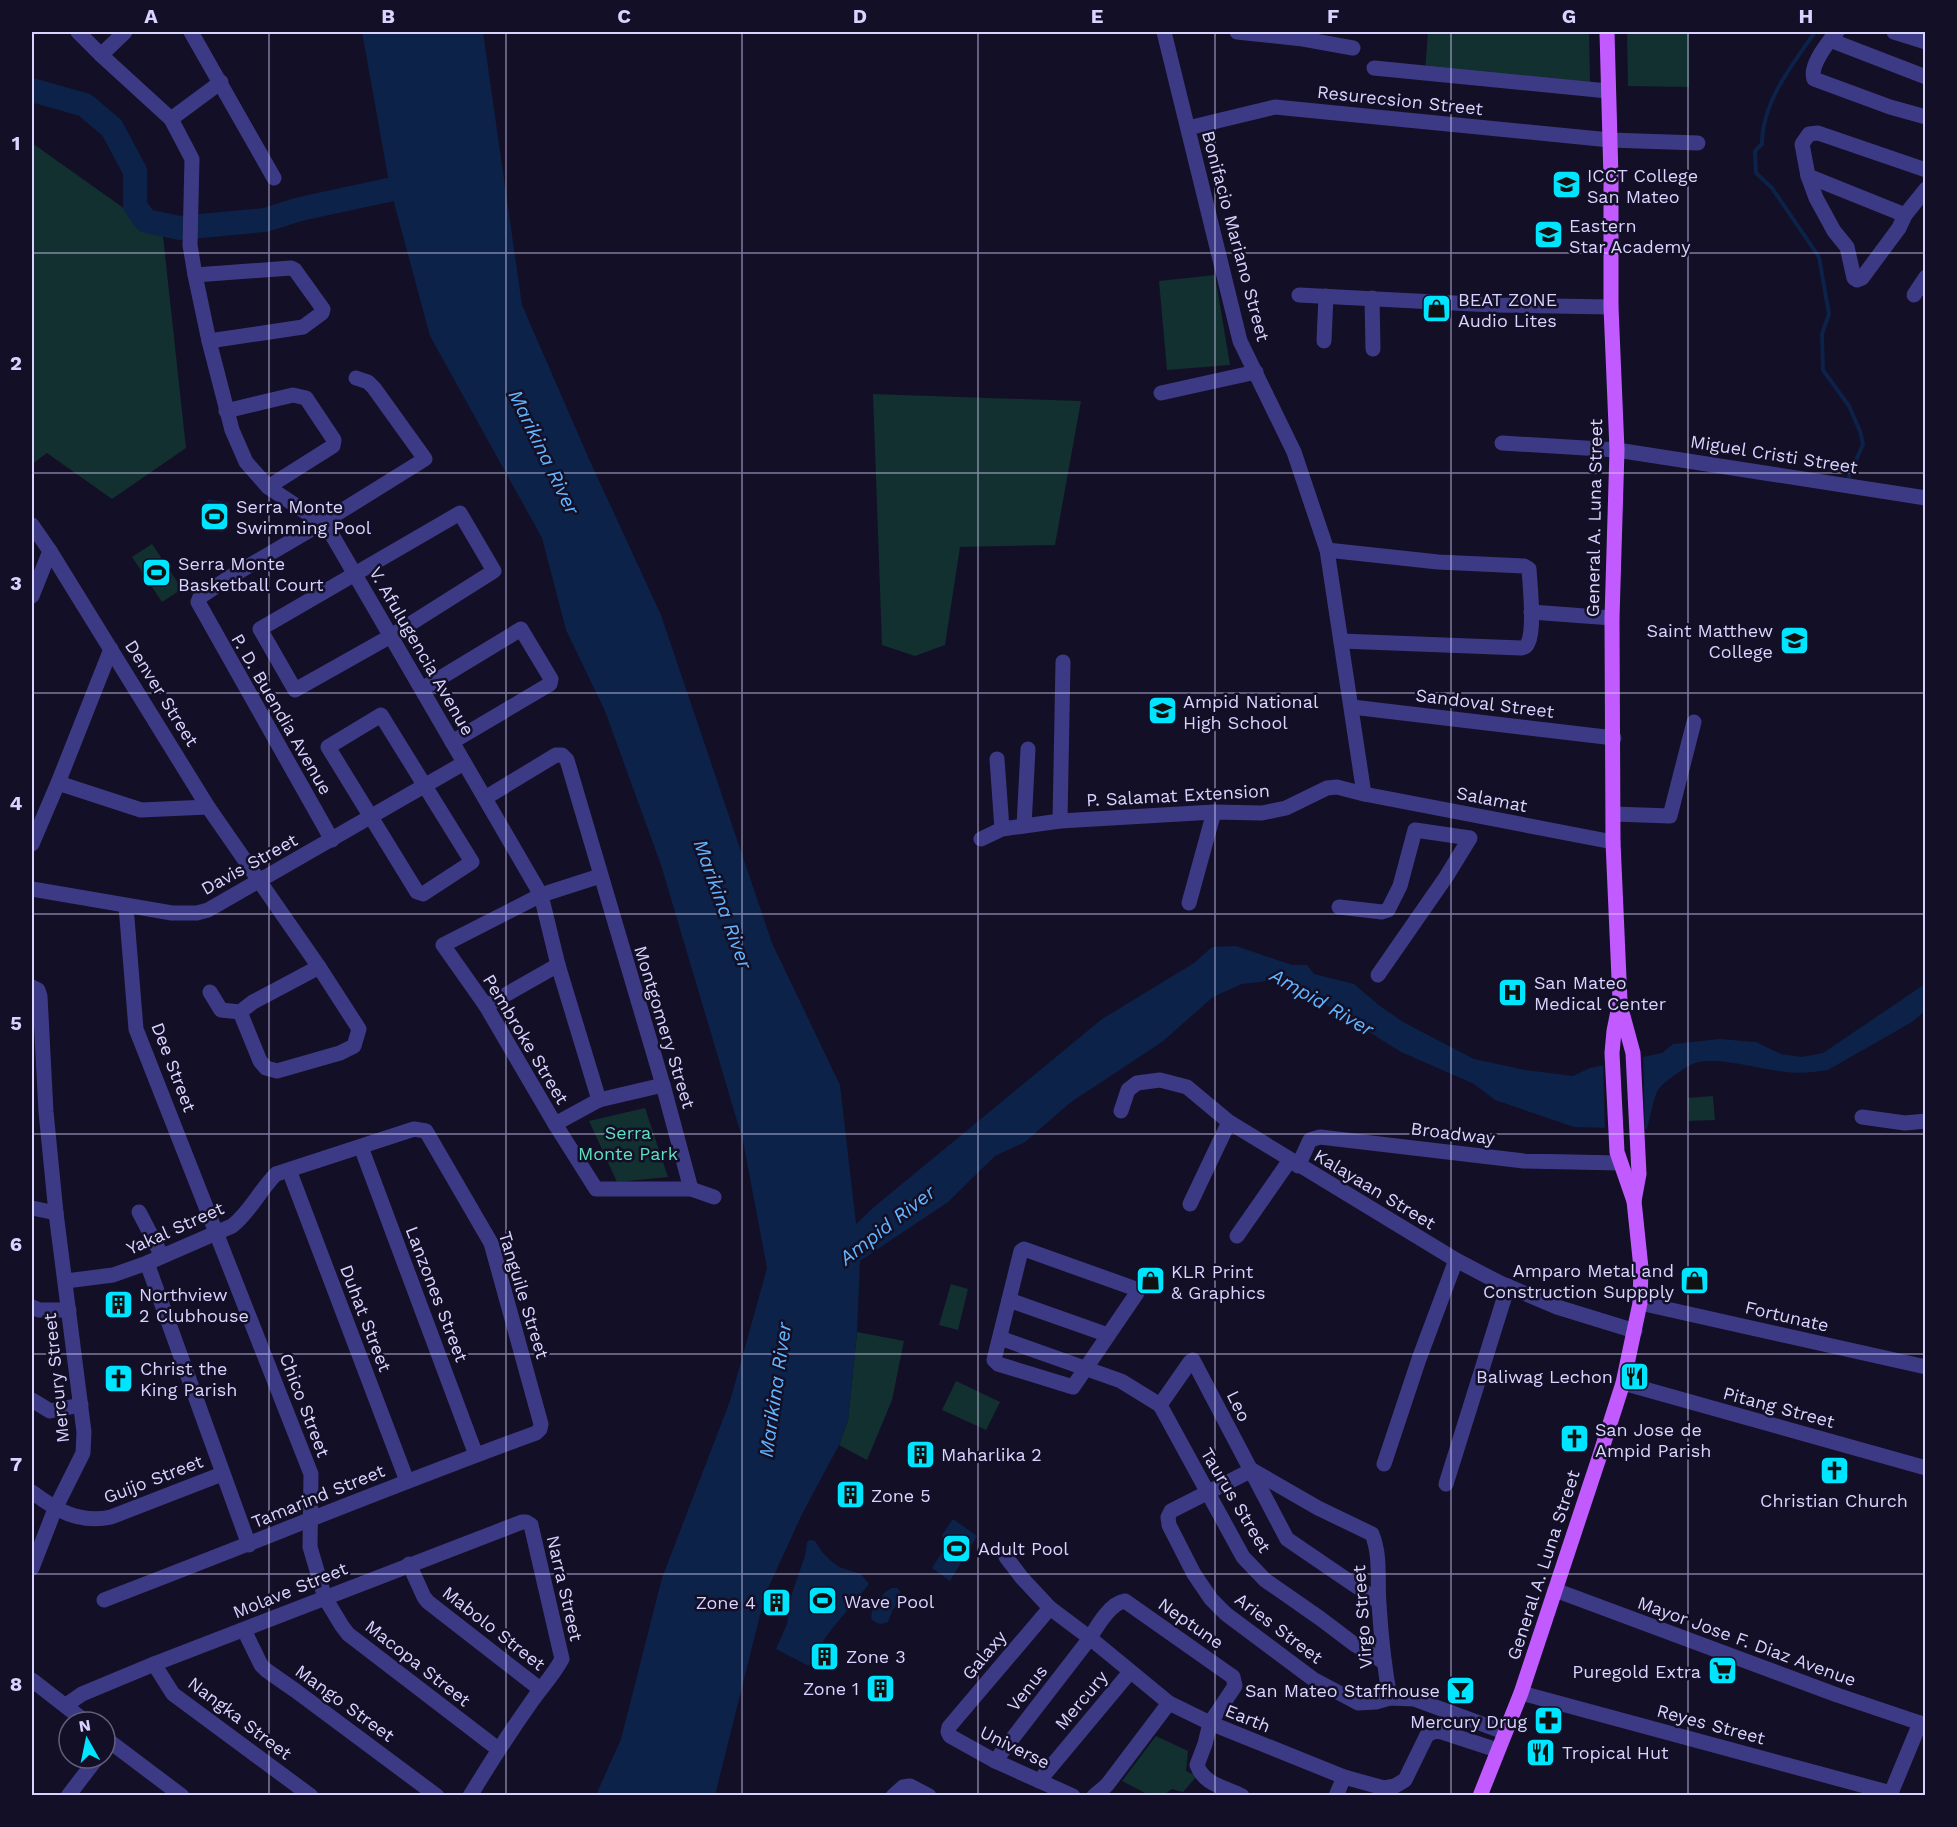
<svg xmlns="http://www.w3.org/2000/svg" width="1957" height="1827" viewBox="0 0 1957 1827" font-family="'Work Sans',sans-serif">
<rect width="100%" height="100%" fill="#130f26"/>
<g fill="#12302f">
<polygon points="1428,32 1589,32 1590,82 1425,72"/>
<polygon points="1627,32 1689,32 1689,87 1628,86"/>
<polygon points="32,143 163,236 186,448 112,499 47,453 32,464"/>
<polygon points="1215,275 1230,365 1167,370 1159,281"/>
<polygon points="873,394 1081,401 1055,545 960,547 945,645 915,656 882,645"/>
<polygon points="152,544 182,589 162,602 132,557"/>
<polygon points="1713,1096 1715,1120 1689,1121 1688,1098"/>
<polygon points="645,1108 668,1177 617,1182 589,1121"/>
<polygon points="951,1284 968,1289 958,1330 939,1325"/>
<polygon points="857,1332 904,1341 892,1400 867,1460 839,1445 848,1420"/>
<polygon points="956,1381 1000,1402 986,1430 942,1410"/>
<polygon points="1156,1736 1188,1751 1186,1771 1197,1776 1183,1792 1172,1789 1164,1795 1149,1795 1122,1781"/>
</g>
<g fill="#0c2248">
<path d="M362,32H483L522,305L589,459L661,615L772,943L840,1085L856,1224L874,1207L1102,1019L1194,963L1212,947L1236,946L1292,965H1307L1314,974L1354,984L1380,1006L1403,1022L1474,1059L1525,1070L1573,1076L1590,1068L1662,1053L1673,1044L1720,1039L1756,1042L1781,1054L1802,1057L1823,1053L1925,984V1011L1912,1022L1828,1070C1814,1072 1800,1074 1787,1072C1761,1070 1719,1056 1695,1063C1688,1065 1662,1083 1658,1090C1654,1096 1650,1119 1647,1129L1574,1127L1495,1100L1474,1084L1401,1052L1285,979L1242,984L1213,997L1162,1042L1071,1102L1025,1142L995,1156L948,1202L860,1261L857,1332L848,1420L839,1445L802,1514L765,1595L715,1795H596L621,1739L662,1578L730,1401L767,1268L743,1141L661,865L605,711L566,630L542,538L430,336L390,188Z"/>
<polygon points="208,499 229,503 223,532 201,529"/>
<polygon points="953,1519 977,1536 950,1581 932,1568 946,1546 942,1535"/>
<path d="M810,1540L815,1541L822,1552L831,1561L839,1567L861,1574L869,1584C848,1611 823,1635 809,1666L776,1649L787,1624L792,1593L805,1556L807,1542Z"/>
<path d="M892,1588H897L900,1591V1602L893,1609L888,1622C881,1625 877,1624 871,1619L872,1611C878,1603 882,1592 892,1588Z"/>
</g>
<polygon fill="#130f26" points="1643,1054 1645,1132 1605,1131 1603,1062"/>
<g fill="none" stroke-linecap="round" stroke-linejoin="round">
<path stroke="#0c2248" stroke-width="4" d="M1815,32C1792,65 1762,102 1762,144L1755,151L1756,173L1772,188L1819,257L1829,314L1822,334L1823,370L1849,406L1860,431L1863,444L1849,477"/>
<polyline stroke="#0c2248" stroke-width="24" points="32,90 85,105 112,128 135,171 135,206 146,221 180,228 265,220 300,209 421,183"/>
<g stroke="#3d3a85" stroke-width="15">
<polyline points="78,32 101,55 171,119 192,159 190,245 195,275 209,341 232,430 246,462 268,487 322,523 332,535 541,895 558,965 599,1100"/>
<polyline points="191,32 274,178"/>
<polyline points="1164,32 1240,341 1294,452 1327,550 1364,794"/>
<polyline points="1237,32 1303,39 1353,48"/>
<path d="M1837,32C1828,42 1809,66 1814,79L1890,107L1926,117"/>
<polyline points="1894,32 1926,42"/>
<polyline points="1830,40 1926,77"/>
<polyline points="101,55 125,32"/>
<polyline points="1374,68 1608,91"/>
<polyline points="171,119 221,82"/>
<polyline points="1188,128 1275,107 1610,140 1698,143"/>
<polyline points="1926,170 1818,133 1809,134 1802,144 1808,176 1905,215 1926,189"/>
<polyline points="1808,176 1816,198 1834,231 1847,247 1854,278 1857,280 1862,278 1899,228 1905,215"/>
<polyline points="195,275 291,268 295,270 323,309 322,313 303,327 209,341"/>
<polyline points="1299,295 1493,305 1611,307"/>
<polyline points="1914,295 1926,277"/>
<polyline points="1372,298 1373,349"/>
<polyline points="1324,341 1326,296"/>
<polyline points="1161,393 1256,372"/>
<polyline points="226,411 293,395 306,398 334,440 333,446 268,487"/>
<polyline points="1502,443 1617,450 1926,498"/>
<polygon points="460,513 494,571 391,636 295,690 260,629"/>
<polyline points="32,525 50,551 208,807 319,967 359,1029 354,1046 340,1053 277,1071 266,1068 260,1061 240,1012"/>
<path d="M1327,550L1438,562L1524,566L1529,569C1530,586 1535,629 1528,643C1526,648 1525,647 1521,648L1341,641"/>
<polyline points="32,596 50,551"/>
<polyline points="1531,612 1612,618"/>
<polyline points="422,689 521,629 551,679 550,684 452,742"/>
<polyline points="1352,707 1614,738"/>
<polygon points="381,715 472,862 423,894 417,892 328,747"/>
<polyline points="997,759 1002,829"/>
<polyline points="58,783 141,810 208,807"/>
<polyline points="485,798 556,755 562,755 567,760 663,1085 691,1189"/>
<polyline points="1614,814 1670,816 1694,722"/>
<polyline points="1060,821 1063,662"/>
<polyline points="1024,826 1028,749"/>
<polyline points="981,839 1002,829 1060,821 1214,812 1262,813 1286,808 1327,788 1337,787 1364,794 1613,842"/>
<polyline points="332,840 198,602 200,597 230,577 322,523 425,459 374,388 368,382 356,378"/>
<polyline points="32,844 58,783 111,649"/>
<polyline points="600,876 541,895 443,945 486,1006 555,1124 596,1189 691,1189 714,1197"/>
<polyline points="32,889 172,913 197,913 208,910 464,763"/>
<polyline points="1189,903 1214,812"/>
<polyline points="126,906 136,1029 311,1474 310,1547 325,1598 342,1626 348,1634 498,1749"/>
<polyline points="1339,907 1382,912 1388,910 1400,886 1415,830 1470,838 1446,877 1378,975"/>
<polyline points="32,987 38,990 40,996 46,1112 56,1213 84,1432 83,1453 55,1509 32,1568"/>
<polyline points="210,992 221,1010 240,1012 253,1002 319,967"/>
<polyline points="486,1006 558,965"/>
<polyline points="1121,1111 1128,1090 1137,1083 1160,1080 1187,1087 1229,1122 1456,1260 1500,1283 1557,1307 1635,1331"/>
<polyline points="1862,1117 1905,1123 1926,1121"/>
<polyline points="555,1124 599,1100 663,1085"/>
<polyline points="361,1147 476,1455"/>
<polyline points="1298,1166 1310,1140 1320,1137 1524,1161 1620,1163"/>
<polyline points="289,1170 407,1481"/>
<polyline points="1190,1204 1229,1122"/>
<polyline points="32,1208 56,1213"/>
<polyline points="139,1212 162,1256"/>
<polyline points="1237,1236 1290,1160"/>
<polygon points="1024,1249 1136,1289 1137,1293 1073,1387 998,1364 994,1360 1021,1251"/>
<polyline points="147,1263 249,1545"/>
<path d="M66,1281L113,1275L147,1263L232,1226C250,1212 260,1190 276,1174L414,1129L426,1131L491,1243L541,1424L540,1429L536,1433C391,1486 248,1545 104,1600"/>
<polyline points="1009,1300 1108,1335"/>
<polyline points="1640,1303 1926,1367"/>
<polyline points="32,1307 39,1310 69,1310"/>
<polyline points="1000,1338 1121,1381 1160,1405"/>
<polyline points="1623,1383 1926,1468"/>
<polyline points="32,1400 50,1411 81,1405"/>
<polyline points="1160,1405 1190,1362 1193,1360 1287,1539 1378,1601"/>
<polyline points="1160,1405 1243,1557 1265,1580 1321,1619 1354,1644 1384,1662"/>
<polyline points="1384,1464 1419,1359 1456,1260"/>
<polyline points="1252,1470 1171,1511 1168,1517 1169,1525 1194,1574 1211,1599 1226,1614 1313,1679 1358,1703 1376,1702 1390,1698 1414,1699 1504,1732"/>
<path d="M1252,1470L1318,1508L1372,1534C1381,1556 1377,1580 1379,1604C1381,1636 1384,1666 1390,1698"/>
<polyline points="1446,1484 1508,1286"/>
<path d="M32,1492C56,1510 79,1524 111,1517L222,1474"/>
<polyline points="1006,1557 1022,1578 1050,1608 1090,1638 1169,1703 1210,1723 1344,1777 1384,1788 1395,1786 1405,1780 1427,1735 1435,1731 1442,1732 1497,1750"/>
<polyline points="409,1564 424,1597 428,1602 540,1689"/>
<polyline points="1555,1590 1837,1695 1926,1725"/>
<polyline points="1050,1608 949,1727 948,1732 950,1736 995,1761 1073,1796"/>
<polyline points="244,1630 261,1665 266,1670 296,1691 437,1796"/>
<polyline points="154,1664 173,1694 311,1796"/>
<polyline points="32,1680 86,1722"/>
<polyline points="1521,1693 1891,1793 1920,1723"/>
<path d="M66,1705L82,1694L154,1664L522,1522H526L531,1525L562,1659C554,1674 542,1687 532,1701C510,1732 490,1763 470,1796"/>
<polyline points="105,1738 182,1796"/>
<path d="M995,1761L1090,1638C1097,1626 1110,1603 1125,1601L1233,1677L1235,1686L1210,1723L1205,1744L1197,1765C1204,1785 1225,1787 1242,1796"/>
<polyline points="1039,1781 1130,1672"/>
<polyline points="68,1796 97,1758"/>
<polyline points="893,1796 903,1787 910,1786 929,1796"/>
<polyline points="1094,1796 1107,1785 1169,1703"/>
<polyline points="1336,1796 1344,1777"/>
</g>
<g stroke="#c25bff" stroke-width="15">
<polyline points="1620,1005 1633,1053 1639,1174 1634,1201"/>
<polyline points="1480,1796 1521,1693 1598,1461 1623,1383 1640,1303 1641,1268 1634,1201 1617,1152 1612,1053 1614,1031 1620,1001 1613,842 1612,618 1617,450 1611,307 1611,178 1607,32"/>
</g>
</g>
<path fill="none" stroke="#d9d4ff" stroke-width="1.5" stroke-opacity="0.55" d="M269,32V1796M506,32V1796M742,32V1796M978,32V1796M1215,32V1796M1451,32V1796M1688,32V1796M32,253H1926M32,473H1926M32,693H1926M32,914H1926M32,1134H1926M32,1354H1926M32,1574H1926"/>
<defs>
<symbol id="university-square" viewBox="-11 -11 22 22"><rect x="-9" y="-9" width="18" height="18" rx="4" fill="#00e5ff" stroke="#130f26"/><path d="M0-5L7-2L0 1L-7-2ZM-4 1L0 2.5L4 1V4Q0 6-4 4Z" fill="#111"/></symbol>
<symbol id="school-square" viewBox="-11 -11 22 22"><rect x="-9" y="-9" width="18" height="18" rx="4" fill="#00e5ff" stroke="#130f26"/><path d="M0-5L7-2L0 1L-7-2ZM-4 1L0 2.5L4 1V4Q0 6-4 4Z" fill="#111"/></symbol>
<symbol id="shop-square" viewBox="-11 -11 22 22"><rect x="-9" y="-9" width="18" height="18" rx="4" fill="#00e5ff" stroke="#130f26"/><path d="M-5-2.5h2.3a2.7 3.5 0 0 1 5.4 0H5L5.5 6h-11ZM-1.5-2.5h3a1.5 2.3 0 0 0-3 0Z" fill="#111"/></symbol>
<symbol id="stadium-square" viewBox="-11 -11 22 22"><rect x="-9" y="-9" width="18" height="18" rx="4" fill="#00e5ff" stroke="#130f26"/><path d="M0-5a6.5 5 0 1 0 0 10a6.5 5 0 1 0 0-10ZM-3.5-1.8h7v3.6h-7Z" fill="#111"/></symbol>
<symbol id="hospital-square" viewBox="-11 -11 22 22"><rect x="-9" y="-9" width="18" height="18" rx="4" fill="#00e5ff" stroke="#130f26"/><path d="M-5-5h3v3.5h4V-5h3V5h-3V1.5h-4V5h-3Z" fill="#111"/></symbol>
<symbol id="building-square" viewBox="-11 -11 22 22"><rect x="-9" y="-9" width="18" height="18" rx="4" fill="#00e5ff" stroke="#130f26"/><path d="M-4-6H4V6H1V3H-1V6H-4ZM-2.5-4.3h1.7v1.8h-1.7ZM.8-4.3h1.7v1.8H.8ZM-2.5-1h1.7V.8h-1.7ZM.8-1h1.7V.8H.8Z" fill="#111"/></symbol>
<symbol id="restaurant-square" viewBox="-11 -11 22 22"><rect x="-9" y="-9" width="18" height="18" rx="4" fill="#00e5ff" stroke="#130f26"/><path d="M-5-6h1v4h1v-4h1v4h1v-4h1v5L-1.5 .5V6h-2V.5L-5-1ZM5-6V6H3V1.5H1.5Q1.5-4 5-6Z" fill="#111"/></symbol>
<symbol id="church-square" viewBox="-11 -11 22 22"><rect x="-9" y="-9" width="18" height="18" rx="4" fill="#00e5ff" stroke="#130f26"/><path d="M-1.2-6h2.4v3.5h3.3v2.4h-3.3V6h-2.4V-.1h-3.3v-2.4h3.3Z" fill="#111"/></symbol>
<symbol id="supermarket-square" viewBox="-11 -11 22 22"><rect x="-9" y="-9" width="18" height="18" rx="4" fill="#00e5ff" stroke="#130f26"/><path d="M-6-5.5h2.5l.6 2H6L4.5 2H-2.5L-4.4-4H-6ZM-1.5 3.2a1.3 1.3 0 1 0 .1 0ZM3 3.2a1.3 1.3 0 1 0 .1 0Z" fill="#111"/></symbol>
<symbol id="bar-square" viewBox="-11 -11 22 22"><rect x="-9" y="-9" width="18" height="18" rx="4" fill="#00e5ff" stroke="#130f26"/><path d="M-6-5H6L.8 .8V4.5H3.5V6h-7V4.5H-.8V.8Z" fill="#111"/></symbol>
<symbol id="pharmacy-square" viewBox="-11 -11 22 22"><rect x="-9" y="-9" width="18" height="18" rx="4" fill="#00e5ff" stroke="#130f26"/><path d="M-2-6h4v4h4v4h-4v4h-4v-4h-4v-4h4Z" fill="#111"/></symbol>
</defs>
<g fill-rule="evenodd">
<use href="#university-square" x="1550" y="168" width="33" height="33"/>
<use href="#school-square" x="1532" y="218" width="33" height="33"/>
<use href="#shop-square" x="1420" y="292" width="33" height="33"/>
<use href="#stadium-square" x="198" y="500" width="33" height="33"/>
<use href="#stadium-square" x="140" y="556" width="33" height="33"/>
<use href="#university-square" x="1778" y="624" width="33" height="33"/>
<use href="#school-square" x="1146" y="694" width="33" height="33"/>
<use href="#hospital-square" x="1496" y="976" width="33" height="33"/>
<use href="#shop-square" x="1678" y="1264" width="33" height="33"/>
<use href="#shop-square" x="1134" y="1264" width="33" height="33"/>
<use href="#building-square" x="102" y="1288" width="33" height="33"/>
<use href="#restaurant-square" x="1618" y="1360" width="33" height="33"/>
<use href="#church-square" x="102" y="1362" width="33" height="33"/>
<use href="#church-square" x="1558" y="1422" width="33" height="33"/>
<use href="#building-square" x="904" y="1438" width="33" height="33"/>
<use href="#church-square" x="1818" y="1454" width="33" height="33"/>
<use href="#building-square" x="834" y="1478" width="33" height="33"/>
<use href="#stadium-square" x="940" y="1532" width="33" height="33"/>
<use href="#stadium-square" x="806" y="1584" width="33" height="33"/>
<use href="#building-square" x="760" y="1586" width="33" height="33"/>
<use href="#building-square" x="808" y="1640" width="33" height="33"/>
<use href="#supermarket-square" x="1706" y="1654" width="33" height="33"/>
<use href="#building-square" x="864" y="1672" width="33" height="33"/>
<use href="#bar-square" x="1444" y="1674" width="33" height="33"/>
<use href="#pharmacy-square" x="1532" y="1704" width="33" height="33"/>
<use href="#restaurant-square" x="1524" y="1736" width="33" height="33"/>
</g>
<g text-anchor="middle" dominant-baseline="central" stroke-width="5" stroke-linejoin="round" paint-order="stroke">
<g font-size="18" fill="#d9d4ff" stroke="#130f26">
<text transform="translate(1400 100) rotate(6)">Resurecsion Street</text>
<text transform="translate(1236 236) rotate(75)">Bonifacio Mariano Street</text>
<text transform="translate(1774 454) rotate(9)">Miguel Cristi Street</text>
<text transform="translate(1594 518) rotate(-89)">General A. Luna Street</text>
<text transform="translate(422 651) rotate(60)">V. Afulugencia Avenue</text>
<text transform="translate(162 693) rotate(58)">Denver Street</text>
<text transform="translate(1485 703) rotate(7)">Sandoval Street</text>
<text transform="translate(282 714) rotate(60)">P. D. Buendia Avenue</text>
<text transform="translate(1178 795) rotate(-3)">P. Salamat Extension</text>
<text transform="translate(1492 799) rotate(11)">Salamat</text>
<text transform="translate(249 864) rotate(-29)">Davis Street</text>
<text transform="translate(665 1027) rotate(73)">Montgomery Street</text>
<text transform="translate(526 1039) rotate(59)">Pembroke Street</text>
<text transform="translate(174 1067) rotate(69)">Dee Street</text>
<text transform="translate(1453 1133) rotate(7)">Broadway</text>
<text transform="translate(1375 1189) rotate(31)">Kalayaan Street</text>
<text transform="translate(175 1228) rotate(-24)">Yakal Street</text>
<text transform="translate(437 1294) rotate(69)">Lanzones Street</text>
<text transform="translate(524 1295) rotate(73)">Tanguile Street</text>
<text transform="translate(1787 1316) rotate(13)">Fortunate</text>
<text transform="translate(366 1318) rotate(69)">Duhat Street</text>
<text transform="translate(56 1378) rotate(-96)">Mercury Street</text>
<text transform="translate(305 1405) rotate(69)">Chico Street</text>
<text transform="translate(1239 1406) rotate(64)">Leo</text>
<text transform="translate(1779 1407) rotate(15)">Pitang Street</text>
<text transform="translate(153 1479) rotate(-21)">Guijo Street</text>
<text transform="translate(318 1496) rotate(-22)">Tamarind Street</text>
<text transform="translate(1236 1500) rotate(59)">Taurus Street</text>
<text transform="translate(1543 1565) rotate(-72)">General A. Luna Street</text>
<text transform="translate(565 1588) rotate(77)">Narra Street</text>
<text transform="translate(290 1590) rotate(-22)">Molave Street</text>
<text transform="translate(1362 1617) rotate(-94)">Virgo Street</text>
<text transform="translate(1191 1623) rotate(35)">Neptune</text>
<text transform="translate(494 1628) rotate(38)">Mabolo Street</text>
<text transform="translate(1279 1628) rotate(37)">Aries Street</text>
<text transform="translate(1747 1641) rotate(20)">Mayor Jose F. Diaz Avenue</text>
<text transform="translate(984 1655) rotate(-50)">Galaxy</text>
<text transform="translate(418 1663) rotate(38)">Macopa Street</text>
<text transform="translate(1027 1688) rotate(-52)">Venus</text>
<text transform="translate(1081 1700) rotate(-50)">Mercury</text>
<text transform="translate(345 1703) rotate(36)">Mango Street</text>
<text transform="translate(240 1718) rotate(37)">Nangka Street</text>
<text transform="translate(1248 1718) rotate(22)">Earth</text>
<text transform="translate(1711 1724) rotate(15)">Reyes Street</text>
<text transform="translate(1015 1747) rotate(26)">Universe</text>
</g>
<g font-size="18" fill="#d9d4ff" stroke="#130f26" text-anchor="start">
<text x="1587" y="175">ICCT College<tspan x="1587" dy="21">San Mateo</tspan></text>
<text x="1569" y="225">Eastern<tspan x="1569" dy="21">Star Academy</tspan></text>
<text x="1458" y="299">BEAT ZONE<tspan x="1458" dy="21">Audio Lites</tspan></text>
<text x="236" y="506">Serra Monte<tspan x="236" dy="21">Swimming Pool</tspan></text>
<text x="178" y="563">Serra Monte<tspan x="178" dy="21">Basketball Court</tspan></text>
<text x="1773" y="630" text-anchor="end">Saint Matthew<tspan x="1773" dy="21">College</tspan></text>
<text x="1183" y="701">Ampid National<tspan x="1183" dy="21">High School</tspan></text>
<text x="1534" y="982">San Mateo<tspan x="1534" dy="21">Medical Center</tspan></text>
<text x="1674" y="1270" text-anchor="end">Amparo Metal and<tspan x="1674" dy="21">Construction Suppply</tspan></text>
<text x="1171" y="1271">KLR Print<tspan x="1171" dy="21">&amp; Graphics</tspan></text>
<text x="139" y="1294">Northview<tspan x="139" dy="21">2 Clubhouse</tspan></text>
<text x="140" y="1368">Christ the<tspan x="140" dy="21">King Parish</tspan></text>
<text x="1613" y="1376" text-anchor="end">Baliwag Lechon</text>
<text x="1595" y="1429">San Jose de<tspan x="1595" dy="21">Ampid Parish</tspan></text>
<text x="941" y="1454">Maharlika 2</text>
<text x="871" y="1495">Zone 5</text>
<text x="1834" y="1500" text-anchor="middle">Christian Church</text>
<text x="978" y="1548">Adult Pool</text>
<text x="844" y="1601">Wave Pool</text>
<text x="756" y="1602" text-anchor="end">Zone 4</text>
<text x="846" y="1656">Zone 3</text>
<text x="1701" y="1671" text-anchor="end">Puregold Extra</text>
<text x="859" y="1688" text-anchor="end">Zone 1</text>
<text x="1440" y="1690" text-anchor="end">San Mateo Staffhouse</text>
<text x="1527" y="1721" text-anchor="end">Mercury Drug</text>
<text x="1562" y="1752">Tropical Hut</text>
</g>
<g font-size="18" fill="#5fe0c0" stroke="#130f26">
<text x="628" y="1132">Serra<tspan x="628" dy="21">Monte Park</tspan></text>
</g>
<g font-size="20" font-style="italic" fill="#62b6ff" stroke="#130f26">
<text transform="translate(544 452) rotate(64)">Marikina River</text>
<text transform="translate(723 904) rotate(70)">Marikina River</text>
<text transform="translate(1322 1002) rotate(30)">Ampid River</text>
<text transform="translate(887 1225) rotate(-38)">Ampid River</text>
<text transform="translate(775 1390) rotate(-82)">Marikina River</text>
</g>
</g>
<rect width="1957" height="1827" fill="none" stroke="#130f26" stroke-width="66"/>
<g transform="translate(87 1740) rotate(351)"><circle r="28" fill="#130f26" stroke="#625e7d" stroke-width="1.5"/>
<path d="M0-4.5L10 22L0 15L-10 22Z" fill="#00e5ff"/>
<text y="-9" font-size="16" font-weight="bold" text-anchor="middle" fill="#d9d4ff">N</text>
</g>
<rect x="33" y="33" width="1891" height="1761" fill="none" stroke="#d9d4ff" stroke-width="2"/>
<g font-size="20" text-anchor="middle" font-weight="bold" fill="#d9d4ff">
<text x="151" y="23">A</text>
<text x="388" y="23">B</text>
<text x="624" y="23">C</text>
<text x="860" y="23">D</text>
<text x="1097" y="23">E</text>
<text x="1333" y="23">F</text>
<text x="1569" y="23">G</text>
<text x="1806" y="23">H</text>
<text x="16" y="150">1</text>
<text x="16" y="370">2</text>
<text x="16" y="590">3</text>
<text x="16" y="810">4</text>
<text x="16" y="1030">5</text>
<text x="16" y="1251">6</text>
<text x="16" y="1471">7</text>
<text x="16" y="1691">8</text>
</g>
</svg>
